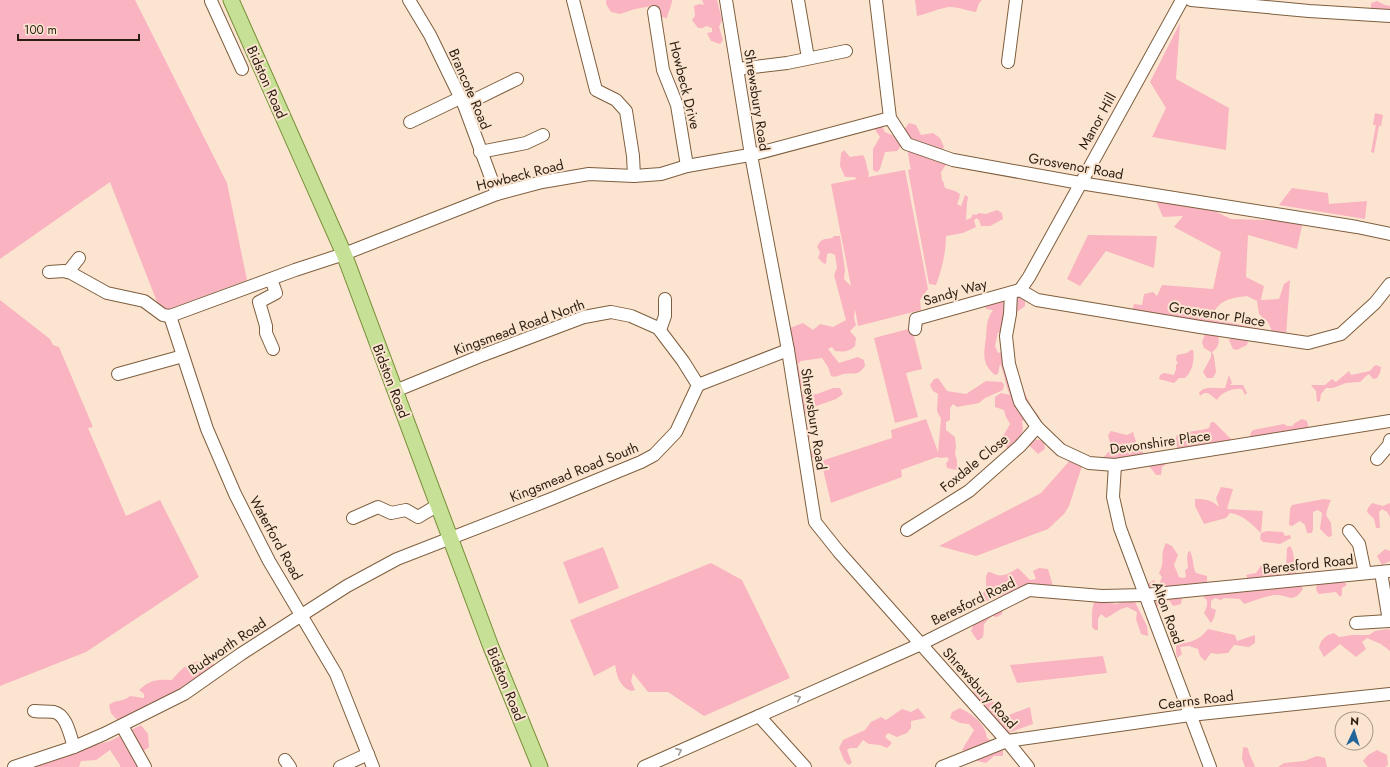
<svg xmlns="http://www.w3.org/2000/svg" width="1390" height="767" viewBox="0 0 1390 767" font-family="Jost,sans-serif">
<rect width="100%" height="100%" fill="#fce5d0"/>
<g fill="#f9b3c1" fill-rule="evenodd">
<polygon points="0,0 135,0 227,183 247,280 161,312 110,182 0,259"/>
<path d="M606,0H672C672,6 668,12 667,18L660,17L657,5L635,9L620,14L611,12L606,4Z"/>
<polygon points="702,0 717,0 722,20 719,27 723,40 720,44 711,41 707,33 712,32 712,28 706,26 703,28 698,28 692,20 695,16 694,6 700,4 704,5"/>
<path d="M915,0H982L979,3L976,12C968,11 959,7 951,7C941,7 928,14 917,16Z"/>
<polygon points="1377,1 1385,5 1390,6 1390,12 1371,10 1371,3"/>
<polygon points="1180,23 1176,79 1229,108 1226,150 1152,137 1166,108 1150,82"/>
<polygon points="1375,113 1383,115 1381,126 1379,126 1374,153 1371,152 1376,125 1373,125"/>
<path d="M909,123L916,125L921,135L933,133L940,138L944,147L940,153L948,162L941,172L942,181H943L945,188L955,191L960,194L959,199L957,204L961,206L965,195L968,197L967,203L966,220L971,218L973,214L976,215L979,213L986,214L997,210L1002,213L1003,219L990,226H981L979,220L976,218L974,221L976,227L963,233L946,236C946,253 942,269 936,285L929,284L908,170L911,169C909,163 909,158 908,153C904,138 898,137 909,123Z"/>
<polygon points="881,124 885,132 899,138 902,145 897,151 885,152 880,169 877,172 873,170 873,149 880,137 874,128"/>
<path d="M844,150L850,157L863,155C867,161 866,167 869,173L868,177L905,170L928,289L920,300L921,310L858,326L855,309L854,318L856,325L850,331L856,338L855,346C849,352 843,352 835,351L832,347L828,349L839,363L858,357L864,360L865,366C857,377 854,372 844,374C838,375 837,378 831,376L828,367L822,358L801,361L798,364L800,373L804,375L801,390L803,395L817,394L833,388H840L843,394L836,399L808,409L804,416L810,436L807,443L809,454L812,451L817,454L815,458H810L803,455L784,337L790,328L803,323L813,330L820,324L833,327L846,320L834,275L837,268L835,255L831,253L827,254L826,264L823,263L818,258L820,252L817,247C822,238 822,240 832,238L834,236H840L845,270L844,279L851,286L831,184L857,179L854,177H845L840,166L841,153Z"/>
<polygon points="1292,188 1328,193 1329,204 1367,201 1365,219 1279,205"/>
<path d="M1156,201H1165L1208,208L1231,219L1303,221L1297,249L1248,235L1246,277L1264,286L1261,300L1279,299L1284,284L1290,280L1286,336L1132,311L1134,304L1142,305L1144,294L1153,292L1157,296L1162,285L1213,289L1221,252L1174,227L1183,216L1163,217ZM1247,296L1257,301L1259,314L1268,322L1272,331L1211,319C1217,300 1230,298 1247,296Z"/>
<polygon points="1088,235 1157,236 1154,268 1106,251 1080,286 1067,279"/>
<path d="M1021,293L1025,301V306L1017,312L1015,318L1003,335L998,332L995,346L998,353L1004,351L1032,408L1038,415L1046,431L1027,420L1022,421L1023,430L1019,440L1034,439L1044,441L1045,449L1038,454L1028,444L1007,449L1003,436L1010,424L1006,417L1004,410L995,407V397L1001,393L1010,395C1005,385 1005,374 1000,364L998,374L995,375C981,364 984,353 986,337C987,326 986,320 993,310L986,309L983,301L994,298C1006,307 1010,300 1021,293Z"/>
<polygon points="0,300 50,339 53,345 59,347 93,427 88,428 126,516 160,500 199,577 86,652 0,686"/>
<polygon points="912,328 922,369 906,373 918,417 895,423 874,338"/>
<path d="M1211,333L1218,336C1220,343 1218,348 1212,352L1214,356L1216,372L1213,378H1207L1203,372L1211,357V352L1204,348L1202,342L1205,334Z"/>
<polygon points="1233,337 1244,338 1248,341 1247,345 1237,350 1233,349 1229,340"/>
<path d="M1191,350H1193C1195,360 1192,372 1185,378H1179L1174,383L1159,379L1160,375L1164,373L1174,375L1176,369V365L1178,363L1176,360L1177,355L1187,353Z"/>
<polygon points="1376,365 1381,367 1380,373 1377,378 1373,379 1369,374 1366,376 1360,382 1346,383 1333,388 1326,388 1321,394 1320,401 1317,402 1316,391 1311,385 1325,385 1332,379 1336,382 1349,371 1351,375 1370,371 1374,366"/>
<path d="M1229,375L1232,383L1230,385H1243L1247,393L1245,395L1242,389C1232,388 1222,392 1217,400L1208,393H1204L1200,396L1199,393C1205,385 1216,389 1225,388Z"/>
<polygon points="938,378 947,391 966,394 986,381 1002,382 1004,385 1003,390 985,398 979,403 957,407 953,404 950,408 950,420 946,422 946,430 955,437 956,447 955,454 957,460 957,470 947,468 946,463 949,460 947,457 941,458 937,457 901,470 902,477 831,503 821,461 892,438 891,430 926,419 938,452 941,419 937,411 938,394 933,391 930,385 934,379"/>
<polygon points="1302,419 1307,421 1309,429 1273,433 1264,436 1251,438 1250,434 1253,430 1284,424 1287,426 1292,426 1295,423"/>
<path d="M1211,422H1214L1231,439L1229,442L1224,441L1215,445L1181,449L1177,448L1176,436C1186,430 1198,432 1209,428Z"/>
<polygon points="1111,431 1127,435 1133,432 1137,445 1145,455 1104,461 1103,458 1110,450 1110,443 1108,435"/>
<polygon points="1072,458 1083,463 1069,506 1064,514 1048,529 976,556 939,546 1041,493"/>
<polygon points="1169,462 1162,467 1161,475 1156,475 1147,463"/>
<path d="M1221,487L1233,489L1227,509L1263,511L1261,533L1267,531L1283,532L1285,536L1290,535L1291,538L1280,544L1263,542L1260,539L1261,533C1251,524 1244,515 1230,513L1226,518L1204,524L1195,506V499C1206,499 1212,500 1219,507L1216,498Z"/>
<polygon points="1324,499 1331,500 1328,507 1326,515 1331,523 1332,536 1328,537 1320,529 1322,513 1318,510 1313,512 1313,529 1312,533 1307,533 1305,525 1300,521 1292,526 1289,525 1290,509 1292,505"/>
<polygon points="1372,503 1383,506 1390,503 1390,517 1387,512 1382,509 1379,512 1380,528 1376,528 1374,519 1367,512 1368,508"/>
<path d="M1166,543L1172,546L1178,555L1174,565L1179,577L1183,578L1186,577L1185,570L1188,568L1187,558L1188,552L1190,551C1194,558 1192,566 1196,573L1207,576V583L1191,588L1187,584H1180L1183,592L1181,604L1173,606L1169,600L1156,607L1146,590L1149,583L1154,580L1157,585V591L1167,597L1160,582L1162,577L1159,573C1166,561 1159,556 1166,543Z"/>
<path d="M1290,546C1295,553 1293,559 1295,568C1297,576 1299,582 1303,589C1292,605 1289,594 1275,595C1265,596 1254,601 1244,604L1240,599L1224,598L1221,600L1215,598L1211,601V608L1216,610L1214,618L1211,623L1204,613L1207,606V600L1203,597L1209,594L1227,593L1288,575L1286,568L1287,548Z"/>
<polygon points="603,547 619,588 579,604 563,562"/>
<polygon points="1385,549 1390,551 1390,561 1382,565 1377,556"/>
<path d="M711,563L742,580L790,678L704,716L668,692H648L633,673L631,681L635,690L631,691C619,686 617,676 615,665L594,676L570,620Z"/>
<polygon points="1262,564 1281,571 1281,575 1248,579 1246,575 1256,573"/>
<path d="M1018,568L1030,580L1036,579L1033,571L1039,568L1048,569L1053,586L1026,587L973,606L972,599L986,591C987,584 984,578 988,572C992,572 993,574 997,575C1004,577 1012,572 1018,568Z"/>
<polygon points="1343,581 1347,585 1342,588 1342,595 1340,597 1336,592 1319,594 1317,592 1316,587 1319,583"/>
<path d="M1101,599L1110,603L1117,604L1124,601L1135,602L1147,626L1148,636L1141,634L1136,619L1137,612L1127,607C1119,609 1114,614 1106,618L1101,614L1098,619V630H1095L1092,627V612L1094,601Z"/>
<path d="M1003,607L1002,614L997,617L992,616C979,628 986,622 983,637L979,640H977L971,631L973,626L968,623Z"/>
<path d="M1208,629L1235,635L1237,641L1255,635V643L1249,647L1234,645L1228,653L1217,654L1211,653L1205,661L1200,656L1198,649L1189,646L1180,647L1182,654L1177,658L1176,652V644C1190,643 1200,640 1208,629Z"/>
<path d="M1388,629L1390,630V651L1381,644L1367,638L1362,642L1366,649L1356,657L1340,644L1324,657L1319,648C1320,640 1326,635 1334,633L1339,637L1352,635H1369L1375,631Z"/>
<polygon points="1103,656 1107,673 1017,683 1010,665"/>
<path d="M206,659L219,668L165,704L153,702L148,704L141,712L118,721L111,713L109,705C116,699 121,703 130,696L144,698V694L139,690C150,680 157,679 172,680C183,666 189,663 206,659Z"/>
<polygon points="966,690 975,692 984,691 1006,716 1030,707 1033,724 1008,733 980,708"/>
<polygon points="918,708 926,718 911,721 911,728 907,733 897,737 888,733 885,737 892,743 887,748 880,745 869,744 863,740 857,748 850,748 847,750 852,763 848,765 844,760 839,748 843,740 865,730 871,722 881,717 886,720 902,709 911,712"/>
<path d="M960,708C972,714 986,724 987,738L1003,749V756H994L986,763L977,761L974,752L962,750L974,730L969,724L960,723L950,718L952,712Z"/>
<polygon points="141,725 148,734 149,747 141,753 140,767 120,767 120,765 110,750 96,760 81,761 79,767 34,767 69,752 110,741"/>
<path d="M1243,747L1248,748C1249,756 1253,760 1255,767H1245L1242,759Z"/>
<polygon points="1377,750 1387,755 1388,765 1385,767 1368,767 1363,761 1368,755"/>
<polygon points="1317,756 1325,758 1327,767 1278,767 1284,763 1304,761"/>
</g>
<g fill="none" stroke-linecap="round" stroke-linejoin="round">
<defs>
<g id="minor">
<polyline points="409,0 430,35 464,105 497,194"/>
<polyline points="573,0 596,90 616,100 626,111 633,156 634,176"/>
<polyline points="726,0 751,155 788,350 815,522 839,552 1007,741 1028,767"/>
<polyline points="798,0 808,58"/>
<polyline points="876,0 890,118 907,144 953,160 1080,183 1357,227 1390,234"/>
<polyline points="1191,0 1309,11 1390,16"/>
<polyline points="211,1 242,69"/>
<polyline points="654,12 663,70 677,105 687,166"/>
<polyline points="1008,62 1016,0"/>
<polyline points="738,69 787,63 846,51"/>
<polyline points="464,105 517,79"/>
<polyline points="410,122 460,98"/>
<polyline points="480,152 526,143 543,135"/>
<polyline points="49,272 64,271 71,273 107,293 144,301 163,315 170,316 295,270 344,254 497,194 542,182 589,174 634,176 661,174 687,166 755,154 890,118"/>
<polyline points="68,272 79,258"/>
<polyline points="271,279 276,293 259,302 266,326 266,333 273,349"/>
<polyline points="1020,290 1037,300 1200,327 1308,343 1341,334 1375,303 1390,284"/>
<polyline points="1011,293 1010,314 1006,336 1009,364 1020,402 1037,427 1061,450 1089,463 1115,465 1390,421"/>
<polyline points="170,316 207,429 235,494 269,561 336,674 373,767"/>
<polyline points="915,329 916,319 1020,290 1029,277 1182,0"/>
<polyline points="660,330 665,316 665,299"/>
<polyline points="118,374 183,356"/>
<polyline points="698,385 788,350"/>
<polyline points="395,391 478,357 584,317 611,312 631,316 658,328 683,361 698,385"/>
<polyline points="1377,459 1389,445 1390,440"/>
<polyline points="1115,465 1113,497 1120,528 1210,767"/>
<polyline points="353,518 378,507 391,513 406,510 418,517 438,505"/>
<polyline points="907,530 969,491 1020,446 1037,427"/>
<polyline points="1349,531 1359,544 1365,573"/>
<polyline points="1356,623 1389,621 1381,572"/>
<path d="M34,711C41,712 48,711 54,712C67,715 70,736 74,747"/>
<polyline points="759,716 805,767"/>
<polyline points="122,726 145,767"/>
<polyline points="285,760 290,767"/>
<polyline points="14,767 74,747 104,734 184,694 241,654 347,586 397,559 551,499 641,462 654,455 676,432 698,385"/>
<polyline points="340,767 368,754"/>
<polyline points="644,767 921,644 1029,590 1102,596 1145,595 1390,571"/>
<polyline points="942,767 1007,741 1190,715 1390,694"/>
</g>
<polyline id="major" points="231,0 344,254 491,647 540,767"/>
</defs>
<use href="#minor" stroke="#7e5e3e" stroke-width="14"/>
<use href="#major" stroke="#778e39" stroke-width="17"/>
<use href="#minor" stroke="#fff" stroke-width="12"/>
<use href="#major" stroke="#c6e095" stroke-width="15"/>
</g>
<defs><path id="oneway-chevron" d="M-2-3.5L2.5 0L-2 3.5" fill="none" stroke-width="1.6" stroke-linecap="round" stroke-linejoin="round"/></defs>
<g stroke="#a09a94">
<use href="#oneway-chevron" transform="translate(798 698) rotate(-24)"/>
<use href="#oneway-chevron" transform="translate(679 751) rotate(-24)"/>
</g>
<g text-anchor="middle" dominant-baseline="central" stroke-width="4" stroke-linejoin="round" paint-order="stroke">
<g font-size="14" fill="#2b1e11" stroke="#fce5d0">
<text transform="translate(267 82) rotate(66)">Bidston Road</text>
<text transform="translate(685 85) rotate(76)">Howbeck Drive</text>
<text transform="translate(470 89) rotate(67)">Brancote Road</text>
<text transform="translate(757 100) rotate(81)">Shrewsbury Road</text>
<text transform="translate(1097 121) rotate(-61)">Manor Hill</text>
<text transform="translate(1076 166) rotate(10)">Grosvenor Road</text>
<text transform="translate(520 175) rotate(-14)">Howbeck Road</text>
<text transform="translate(955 292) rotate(-16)">Sandy Way</text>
<text transform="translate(1217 314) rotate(9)">Grosvenor Place</text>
<text transform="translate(519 327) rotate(-20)">Kingsmead Road North</text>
<text transform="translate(391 381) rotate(69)">Bidston Road</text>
<text transform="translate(814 419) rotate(81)">Shrewsbury Road</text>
<text transform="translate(1160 442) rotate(-8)">Devonshire Place</text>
<text transform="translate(974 463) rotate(-39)">Foxdale Close</text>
<text transform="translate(574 472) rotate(-22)">Kingsmead Road South</text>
<text transform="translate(276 538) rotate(61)">Waterford Road</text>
<text transform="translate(1308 564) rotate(-6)">Beresford Road</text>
<text transform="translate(973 601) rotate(-26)">Beresford Road</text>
<text transform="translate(1168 613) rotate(70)">Alton Road</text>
<text transform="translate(227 646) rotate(-34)">Budworth Road</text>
<text transform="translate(506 684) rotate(68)">Bidston Road</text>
<text transform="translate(980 688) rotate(48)">Shrewsbury Road</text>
<text transform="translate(1196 700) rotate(-7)">Cearns Road</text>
</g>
</g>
<g transform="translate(1354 731) rotate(4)"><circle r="19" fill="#fce5d0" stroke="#a89584"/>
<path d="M0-3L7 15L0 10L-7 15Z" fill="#20659a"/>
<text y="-6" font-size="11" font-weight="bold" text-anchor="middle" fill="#2b1e11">N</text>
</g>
<path d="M18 34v6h121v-6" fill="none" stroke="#2b1e11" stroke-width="2"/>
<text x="24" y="34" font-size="12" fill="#2b1e11" stroke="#fce5d0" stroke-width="3" paint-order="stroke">100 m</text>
</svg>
